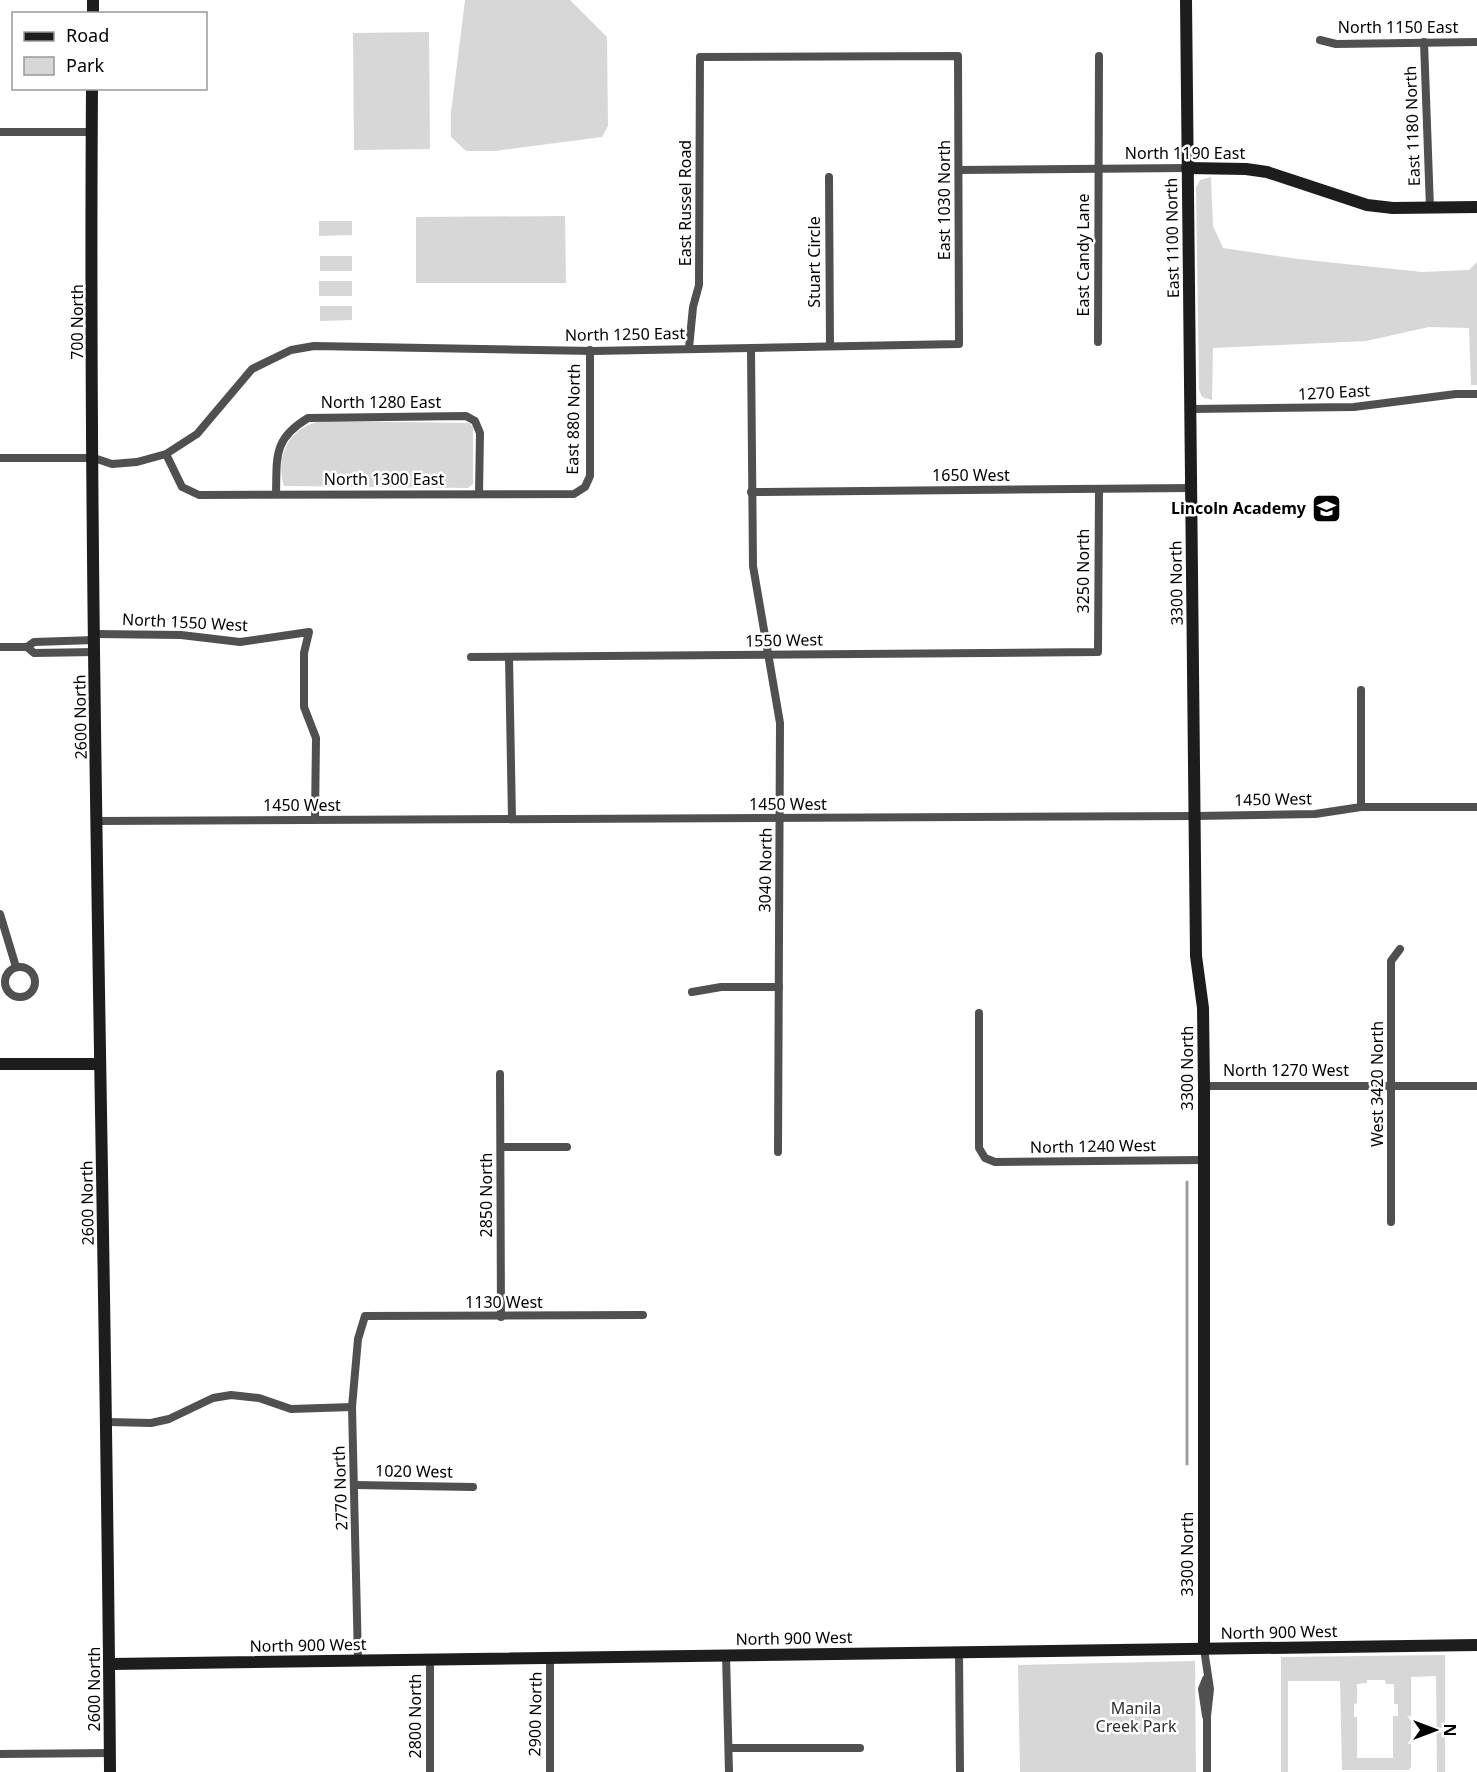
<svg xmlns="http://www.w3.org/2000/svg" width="1477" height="1772" viewBox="0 0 1477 1772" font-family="'Noto Sans',sans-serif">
<rect width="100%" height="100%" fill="#fff"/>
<g fill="#d7d7d7" fill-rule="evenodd">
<polygon points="465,0 570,0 607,37 608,126 602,137 495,151 466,151 451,137 451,112"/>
<polygon points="429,32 430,149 354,150 353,33"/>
<polygon points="1211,177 1213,226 1223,248 1298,259 1422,272 1469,270 1477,262 1477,385 1471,385 1469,328 1429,327 1366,341 1213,348 1212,400 1202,397 1199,390 1196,187 1200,180"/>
<polygon points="565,216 566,283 416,283 416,217"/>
<polygon points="319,221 352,221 352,235 319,236"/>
<rect x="320" y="256" width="32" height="15"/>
<rect x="319" y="281" width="33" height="15"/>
<polygon points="320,306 352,306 352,320 320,321"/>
<path d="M323,421L470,423L473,427V484L468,488L284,486C274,455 291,425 323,421Z"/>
<path d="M1445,1655V1772H1437L1436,1676L1411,1677V1767L1409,1770H1342L1340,1681H1288V1772H1281V1657ZM1367,1680H1385L1386,1684H1394V1704H1398V1716H1393V1758H1357V1717H1354V1704L1357,1703V1684L1367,1683Z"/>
<polygon points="1195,1661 1196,1772 1020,1772 1018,1665"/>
</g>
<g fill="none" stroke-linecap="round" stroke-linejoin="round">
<polyline stroke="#9e9e9e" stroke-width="3" points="1187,1182 1187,1464"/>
<g stroke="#505050" stroke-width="8">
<polyline points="1320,40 1336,44 1477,42"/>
<polyline points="1424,42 1430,208"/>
<polyline points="0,132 92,132"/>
<polyline points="959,170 1187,168"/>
<polyline points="829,177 830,346"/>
<polyline points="1098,342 1099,56"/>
<polyline points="751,349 753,566 780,723 778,1152"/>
<polyline points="1191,409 1354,407 1456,394 1477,394"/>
<polyline points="166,454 182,487 199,495 574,494 585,487 590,476 590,350"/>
<polyline points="0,458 94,458 112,464 137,462 166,454 197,434 252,369 291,350 314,346 593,351 959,344 958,56 700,57 699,285 693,307 689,348"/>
<polyline points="751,492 1191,488"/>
<path d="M276,494C277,456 273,439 308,418L466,416L475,421L480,433L479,494"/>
<polyline points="95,634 181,635 240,642 309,632 304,653 304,707 316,738 315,820"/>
<polyline points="0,647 27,647 34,642 95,640"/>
<polyline points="27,647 34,653 95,652"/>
<polyline points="471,657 1098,652 1099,490"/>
<polyline points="509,657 512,819"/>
<polyline points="1361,690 1361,807"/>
<polyline points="98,821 1196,816 1315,814 1361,807 1477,807"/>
<polyline points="0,914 16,967"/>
<circle cx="20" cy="982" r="15"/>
<polyline points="692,992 721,987 779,987"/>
<polyline points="979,1013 979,1148 985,1158 995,1162 1203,1160"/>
<polyline points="500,1074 501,1317"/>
<polyline points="1204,1086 1477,1086"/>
<polyline points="501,1147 567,1147"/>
<polyline points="1391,1222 1391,961 1400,949"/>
<polyline points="108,1422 151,1423 169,1419 213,1398 231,1395 259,1398 291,1409 352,1407"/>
<polyline points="355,1485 473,1487"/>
<polyline points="1204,1649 1210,1689 1207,1716 1207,1772"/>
<polyline points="959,1652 960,1772"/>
<polyline points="726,1655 729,1772"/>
<polyline points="430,1659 430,1772"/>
<polyline points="358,1660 352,1407 358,1339 365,1316 643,1315"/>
<polyline points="1206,1679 1202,1689 1206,1716"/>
<polyline points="729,1748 860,1748"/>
<polyline points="0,1754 110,1753"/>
<polyline points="550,1772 550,1657"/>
</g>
<g stroke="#1d1d1d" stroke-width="12">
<polyline points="1186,0 1196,956 1203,1008 1204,1086 1204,1649"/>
<polyline points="93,14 93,0"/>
<path d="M92,88C88,650 106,1211 110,1772"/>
<polyline points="1187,168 1246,169 1267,172 1367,205 1393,208 1477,207"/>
<polyline points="0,1064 100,1064"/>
<polyline points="110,1664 1477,1645"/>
</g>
</g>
<defs>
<symbol id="school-square" viewBox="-11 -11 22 22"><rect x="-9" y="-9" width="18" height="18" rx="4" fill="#000" stroke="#fff"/><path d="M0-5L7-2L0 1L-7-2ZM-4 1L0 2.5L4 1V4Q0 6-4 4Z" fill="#fff"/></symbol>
</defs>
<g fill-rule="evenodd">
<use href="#school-square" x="1310" y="492" width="33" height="33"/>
</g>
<g text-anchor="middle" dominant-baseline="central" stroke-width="5" stroke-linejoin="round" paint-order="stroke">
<g font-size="16" fill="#000" stroke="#fff">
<text x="1398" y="27">North 1150 East</text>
<text transform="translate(1412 126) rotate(-92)">East 1180 North</text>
<text x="1185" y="153">North 1190 East</text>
<text transform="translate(944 200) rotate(-90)">East 1030 North</text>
<text transform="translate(685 203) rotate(-90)">East Russel Road</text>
<text transform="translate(1172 238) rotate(-91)">East 1100 North</text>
<text transform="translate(1083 255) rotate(-90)">East Candy Lane</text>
<text transform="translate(814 262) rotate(-90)">Stuart Circle</text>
<text transform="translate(77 322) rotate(-90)">700 North</text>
<text transform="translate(625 334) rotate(-1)">North 1250 East</text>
<text transform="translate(1334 392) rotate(-3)">1270 East</text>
<text x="381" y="402">North 1280 East</text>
<text transform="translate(573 419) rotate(-89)">East 880 North</text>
<text x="971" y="475">1650 West</text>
<text x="384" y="479">North 1300 East</text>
<text transform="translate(1083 571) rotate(-90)">3250 North</text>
<text transform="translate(1176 583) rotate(-91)">3300 North</text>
<text transform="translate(185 622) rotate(3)">North 1550 West</text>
<text transform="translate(784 640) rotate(-1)">1550 West</text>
<text transform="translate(80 717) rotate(-91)">2600 North</text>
<text transform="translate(1273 799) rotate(-1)">1450 West</text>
<text x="788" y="804">1450 West</text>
<text x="302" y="805">1450 West</text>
<text transform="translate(765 870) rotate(-89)">3040 North</text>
<text transform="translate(1187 1068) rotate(-90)">3300 North</text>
<text x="1286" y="1070">North 1270 West</text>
<text transform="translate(1377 1084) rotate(-90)">West 3420 North</text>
<text transform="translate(1093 1146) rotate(-1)">North 1240 West</text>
<text transform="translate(486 1195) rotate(-90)">2850 North</text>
<text transform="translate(87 1203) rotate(-91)">2600 North</text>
<text x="504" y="1302">1130 West</text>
<text transform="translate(414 1471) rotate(1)">1020 West</text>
<text transform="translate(340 1488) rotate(-92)">2770 North</text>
<text transform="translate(1187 1554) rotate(-90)">3300 North</text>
<text transform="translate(1279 1632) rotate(-1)">North 900 West</text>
<text transform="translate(794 1638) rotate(-1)">North 900 West</text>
<text transform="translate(308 1645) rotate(-1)">North 900 West</text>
<text transform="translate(94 1689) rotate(-90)">2600 North</text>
<text transform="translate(535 1714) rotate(-89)">2900 North</text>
<text transform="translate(415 1716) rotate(-90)">2800 North</text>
</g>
<g font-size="16" font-weight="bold" fill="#000" stroke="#fff" text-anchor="end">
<text x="1306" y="508">Lincoln Academy</text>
</g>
<g font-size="16" fill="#2e2e2e" stroke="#fff">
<text x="1136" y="1708">Manila<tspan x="1136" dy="18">Creek Park</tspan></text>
</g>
</g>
<rect x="12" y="12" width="195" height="78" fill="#ffffff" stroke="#999999" stroke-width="1.5"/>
<rect x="24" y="32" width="30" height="9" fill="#1d1d1d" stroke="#999999" stroke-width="1.5"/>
<text x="66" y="42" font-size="18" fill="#000000">Road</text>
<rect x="24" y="57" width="30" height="18" fill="#d7d7d7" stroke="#999999" stroke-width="1.5"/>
<text x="66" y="72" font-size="18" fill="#000000">Park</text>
<g transform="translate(1435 1730) rotate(90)" stroke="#ffffff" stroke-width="4.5" paint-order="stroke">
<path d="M0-4.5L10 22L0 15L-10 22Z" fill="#000000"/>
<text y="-9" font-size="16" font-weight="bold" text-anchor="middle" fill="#000000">N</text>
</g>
</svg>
